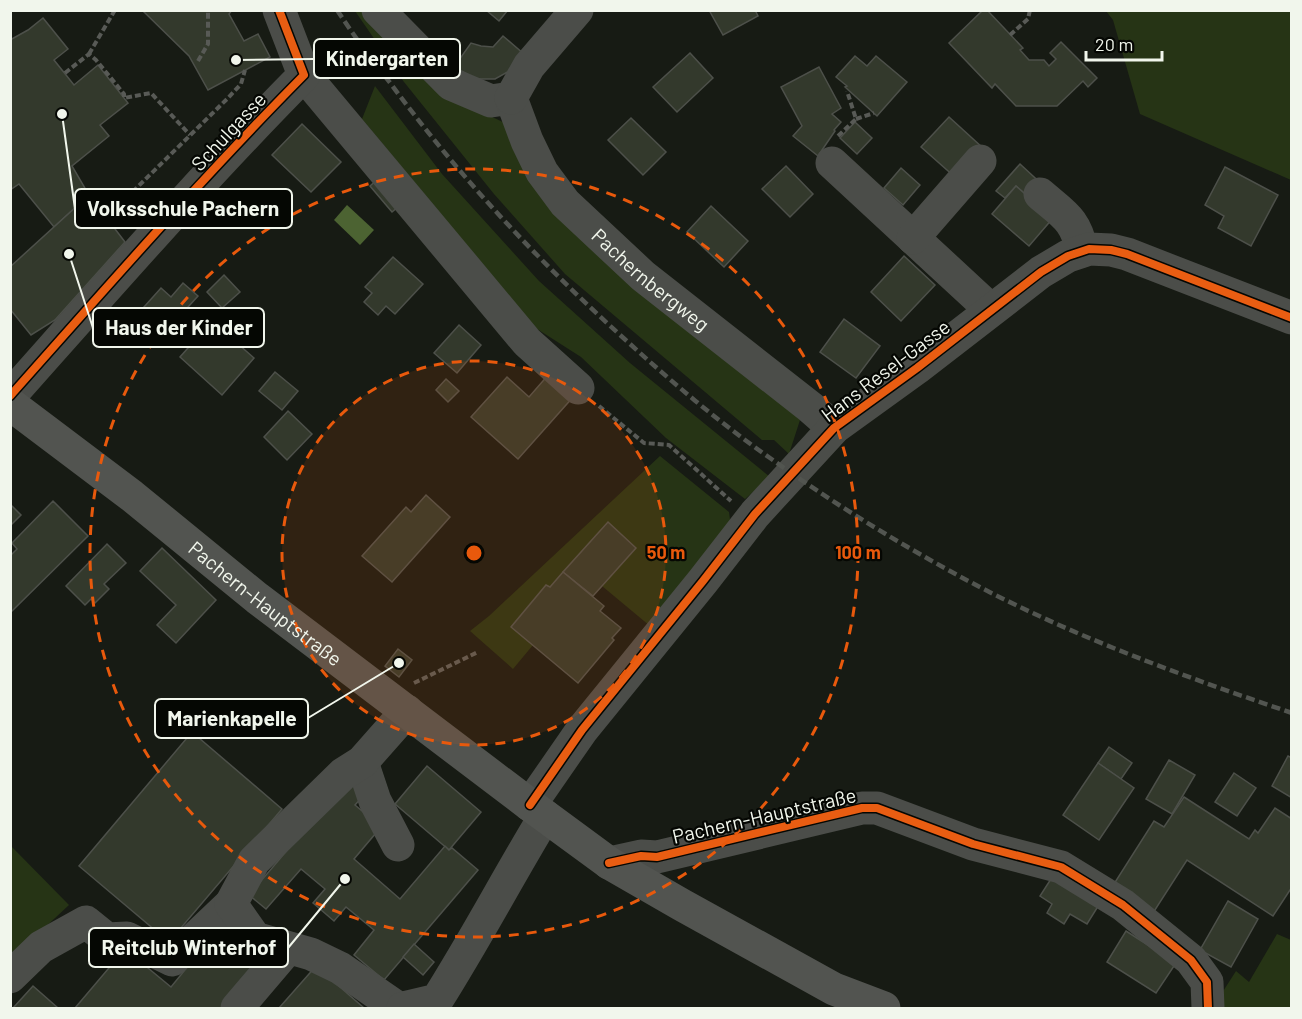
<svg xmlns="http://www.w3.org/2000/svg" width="1302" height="1019" viewBox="0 0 1302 1019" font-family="Barlow,sans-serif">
<rect width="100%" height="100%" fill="#171b14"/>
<g fill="#263415">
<polygon points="355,11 363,11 460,102 505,123 800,420 789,454 774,440 762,440 565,274 494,194 404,82"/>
<polygon points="1106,11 1291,11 1291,180 1140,114 1113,20"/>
<polygon points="375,86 442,174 539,281 630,363 770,477 745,499 666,438 581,357 534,327 362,119"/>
<polygon points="660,456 729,512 731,527 650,626 602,586 636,548 608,522 550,587 546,585 533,645 513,669 470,631 489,616"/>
<polygon points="11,846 69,905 11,959"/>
<polygon points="1277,934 1291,940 1291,1008 1221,1008 1220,996 1236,971 1249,982"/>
</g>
<polygon fill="#4c6332" points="347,205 374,230 360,245 334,220"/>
<g fill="#33392c" stroke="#4d504a" stroke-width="1.5">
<polygon points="142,10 232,10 229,14 244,41 258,34 270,57 208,90 189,56"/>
<polygon points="486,10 508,10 499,21"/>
<polygon points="709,10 755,10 758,16 723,35"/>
<polygon points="983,10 987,10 1023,48 1020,50 1029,60 1044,60 1049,66 1056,59 1050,53 1061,42 1097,78 1088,87 1083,81 1057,106 1016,106 995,84 992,88 949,43"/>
<polygon points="43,18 68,49 54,60 74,85 98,65 128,103 100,125 109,136 72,166 89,195 54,227 19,184 10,190 10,40 28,30"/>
<polygon points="503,36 524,54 511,70 495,79 476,79 454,67 471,43 481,46 493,47"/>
<polygon points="690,53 713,78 677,112 653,87"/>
<polygon points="855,56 867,66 876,56 907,82 877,116 845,87 847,86 836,77"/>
<polygon points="819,67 841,108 832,114 841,122 834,130 835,131 818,156 793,136 802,126 781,87"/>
<polygon points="949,117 983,148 956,178 921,147"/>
<polygon points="631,118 666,152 643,175 608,140"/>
<polygon points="855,122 872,138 857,154 840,138"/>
<polygon points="302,124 341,162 311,192 272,155"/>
<polygon points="1020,164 1046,188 1034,202 1016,186 1005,198 996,191"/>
<polygon points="786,166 813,194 790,217 762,189"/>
<polygon points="1225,167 1278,195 1251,246 1218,228 1224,216 1205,205"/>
<polygon points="901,168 920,185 903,205 884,188"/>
<polygon points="380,177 403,203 392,212 370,186"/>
<polygon points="1016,186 1053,218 1029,246 992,214"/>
<polygon points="89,195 125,242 55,320 31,335 10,309 10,267"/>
<polygon points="711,206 748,241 724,267 687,232"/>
<polygon points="904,256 935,285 901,321 871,292"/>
<polygon points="393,257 423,284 395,314 386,306 378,315 364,302 372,293 365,287"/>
<polygon points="224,275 240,292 222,308 207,292"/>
<polygon points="183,283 198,296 159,339 135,317 161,288 171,297"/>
<polygon points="844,319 880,346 856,378 820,352"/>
<polygon points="212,321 254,358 222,395 180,357"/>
<polygon points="459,325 481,345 457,373 434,353"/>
<polygon points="275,372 298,391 282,410 259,391"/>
<polygon points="549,374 574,396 518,459 471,417 507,377 529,397"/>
<polygon points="446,379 459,391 448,402 436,390"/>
<polygon points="288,411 312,434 287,460 264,437"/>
<polygon points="426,495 450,517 392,582 362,556 406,507 411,512"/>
<polygon points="53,501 88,536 10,613 10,556 17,549 12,543"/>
<polygon points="10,504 21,515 10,526"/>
<polygon points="608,522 636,548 593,596 563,572"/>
<polygon points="107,544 126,563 104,584 109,589 95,603 91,599 85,605 66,586"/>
<polygon points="162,548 216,600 176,643 157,625 176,605 140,571"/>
<polygon points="563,572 604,606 600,611 621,628 612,638 614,640 578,683 511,627 546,585 550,587"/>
<polygon points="398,649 412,660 399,677 385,666"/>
<polygon points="192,732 282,809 169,942 79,866"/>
<polygon points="1109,747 1132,763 1121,779 1098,763"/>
<polygon points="1288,756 1292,758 1292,798 1272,786"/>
<polygon points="1169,760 1195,775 1172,814 1146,799"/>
<polygon points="1098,763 1134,788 1099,840 1063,815"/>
<polygon points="427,766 481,812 449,850 395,804"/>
<polygon points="1234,773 1256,788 1237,816 1215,802"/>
<polygon points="347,780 364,795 355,805 381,827 354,859 400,899 445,846 449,850 452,848 478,870 384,980 354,955 374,930 346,907 334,921 313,903 325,889 301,869 266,909 249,895"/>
<polygon points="1184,797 1249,839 1255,830 1258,833 1275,808 1292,819 1292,887 1273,916 1187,860 1153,913 1112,887 1154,821 1164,827"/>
<polygon points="1056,871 1102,900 1087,924 1070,914 1064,924 1047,913 1052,904 1040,896"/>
<polygon points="1228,901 1258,919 1231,967 1200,950"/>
<polygon points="220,927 263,963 225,1008 75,1008 125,949 171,987"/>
<polygon points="1126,931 1176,963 1156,993 1107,962"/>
<polygon points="414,944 434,962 423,975 403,957"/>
<polygon points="316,966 364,1008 279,1008"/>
<polygon points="33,986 58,1008 13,1008"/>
</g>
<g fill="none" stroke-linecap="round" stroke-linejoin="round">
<g stroke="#585a56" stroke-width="4" stroke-dasharray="6 3" stroke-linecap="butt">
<polyline points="1010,35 1028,19 1030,10"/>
<polyline points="89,54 115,10"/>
<polyline points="198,61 208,44 208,10"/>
<polyline points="65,73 89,54 96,60 124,94 124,98 151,93 190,135"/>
<polyline points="856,119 874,113"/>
<polyline points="838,136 856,119 847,91"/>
<polyline points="107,217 227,99 241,84 245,70"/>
<polyline points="599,406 644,443 669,445 731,501"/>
<polyline points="414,683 478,652"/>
</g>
<g stroke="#4b4d49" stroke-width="33">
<polyline points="378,10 451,84 491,101 511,98"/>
<polyline points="304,75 527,342 578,388"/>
<path id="s1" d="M511,98L527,141L542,172L565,203L643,276L810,407L834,428"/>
<polyline points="511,98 529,66 577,10"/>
<polyline points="832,163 991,310"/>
<path d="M1040,194C1063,214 1076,219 1082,251"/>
<polyline points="913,238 980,161"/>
<path d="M10,396C107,287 202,178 304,75L279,10"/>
<polyline points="362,762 375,801 398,845"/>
<polyline points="530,805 582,730 703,581 755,514 834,428 917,368 1041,272 1068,256 1089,249 1111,250 1127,254 1292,318"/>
<polyline points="609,863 641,856 657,857 862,808 877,808 973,844 1061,867 1123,905 1191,960 1207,982 1208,1008"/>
<polyline points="10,977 41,947 86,922 107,939 127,938 172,960 231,904"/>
<polyline points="237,1008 288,948"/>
<polyline points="398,1008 340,968 311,954 255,938 231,904 254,861 343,774 362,762 407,711"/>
<path d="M403,1008L437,1000C475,940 508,877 545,816"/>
</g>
<path stroke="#525450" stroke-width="33" id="s2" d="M10,404L132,496L257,598L530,805L609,863L682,905L834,989L884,1008"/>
<path stroke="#525550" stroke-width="4.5" stroke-dasharray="9 4.5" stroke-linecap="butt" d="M337,10C354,36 372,60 391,84C461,179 541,264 629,343C674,384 720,423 770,458C827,499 888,537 950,571C1058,631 1174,673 1292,713"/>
<defs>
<g id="cycleway">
<path d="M10,396C107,287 202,178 304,75L279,10"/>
<polyline points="530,805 582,730 703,581 755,514 834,428 917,368 1041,272 1068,256 1089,249 1111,250 1127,254 1292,318"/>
<polyline points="609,863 641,856 657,857 862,808 877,808 973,844 1061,867 1123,905 1191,960 1207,982 1208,1008"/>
</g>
</defs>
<use href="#cycleway" stroke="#050703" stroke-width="11"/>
<use href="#cycleway" stroke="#e95d12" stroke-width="8"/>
</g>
<circle cx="474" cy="553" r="192" fill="#e8590c" fill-opacity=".12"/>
<g fill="none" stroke="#e8590c" stroke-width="3" stroke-dasharray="10 8">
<circle cx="474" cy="553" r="192"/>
<circle cx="474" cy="553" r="384"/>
</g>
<g text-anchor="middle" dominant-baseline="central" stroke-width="4.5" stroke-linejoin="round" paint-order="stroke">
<g font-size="20" fill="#f1f6ec" stroke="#050703">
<text transform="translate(228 131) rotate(-47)">Schulgasse</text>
<text stroke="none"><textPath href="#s1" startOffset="234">Pachernbergweg</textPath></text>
<text transform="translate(885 370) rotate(-37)">Hans Resel-Gasse</text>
<text stroke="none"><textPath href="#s2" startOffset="324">Pachern-Hauptstraße</textPath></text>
<text transform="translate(764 815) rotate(-13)">Pachern-Hauptstraße</text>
</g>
</g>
<circle cx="474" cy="553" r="9" fill="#e8590c" stroke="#050703" stroke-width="3"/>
<g font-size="18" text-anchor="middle" font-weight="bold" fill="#e8590c" stroke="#050703" stroke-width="4.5" stroke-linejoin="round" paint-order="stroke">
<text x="666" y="559">50 m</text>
<text x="858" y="559">100 m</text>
</g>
<path fill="none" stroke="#f1f6ec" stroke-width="2" d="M236 60L314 59M62 114L75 209M69 254L93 328M399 663L308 718M345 879L288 948"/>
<g fill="#f1f6ec" stroke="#050703" stroke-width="2">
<circle cx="236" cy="60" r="6"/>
<circle cx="62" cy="114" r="6"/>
<circle cx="69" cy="254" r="6"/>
<circle cx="399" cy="663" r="6"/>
<circle cx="345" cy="879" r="6"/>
</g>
<g fill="#050703" stroke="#f1f6ec" stroke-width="2">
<rect x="314" y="39" width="146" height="39" rx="6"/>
<rect x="75" y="189" width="217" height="39" rx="6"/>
<rect x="93" y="308" width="171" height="39" rx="6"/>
<rect x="155" y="699" width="153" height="39" rx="6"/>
<rect x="89" y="928" width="199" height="39" rx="6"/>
</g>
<g font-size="21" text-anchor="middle" font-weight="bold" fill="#f1f6ec">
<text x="387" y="66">Kindergarten</text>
<text x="183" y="216">Volksschule Pachern</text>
<text x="179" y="335">Haus der Kinder</text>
<text x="232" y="726">Marienkapelle</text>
<text x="189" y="955">Reitclub Winterhof</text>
</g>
<rect width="1302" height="1019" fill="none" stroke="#f1f6ec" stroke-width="24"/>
<path d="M1086 51v9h76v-9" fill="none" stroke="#f1f6ec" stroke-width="3"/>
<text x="1095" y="51" font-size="18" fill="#f1f6ec" stroke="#050703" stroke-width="4.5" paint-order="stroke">20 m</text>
</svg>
